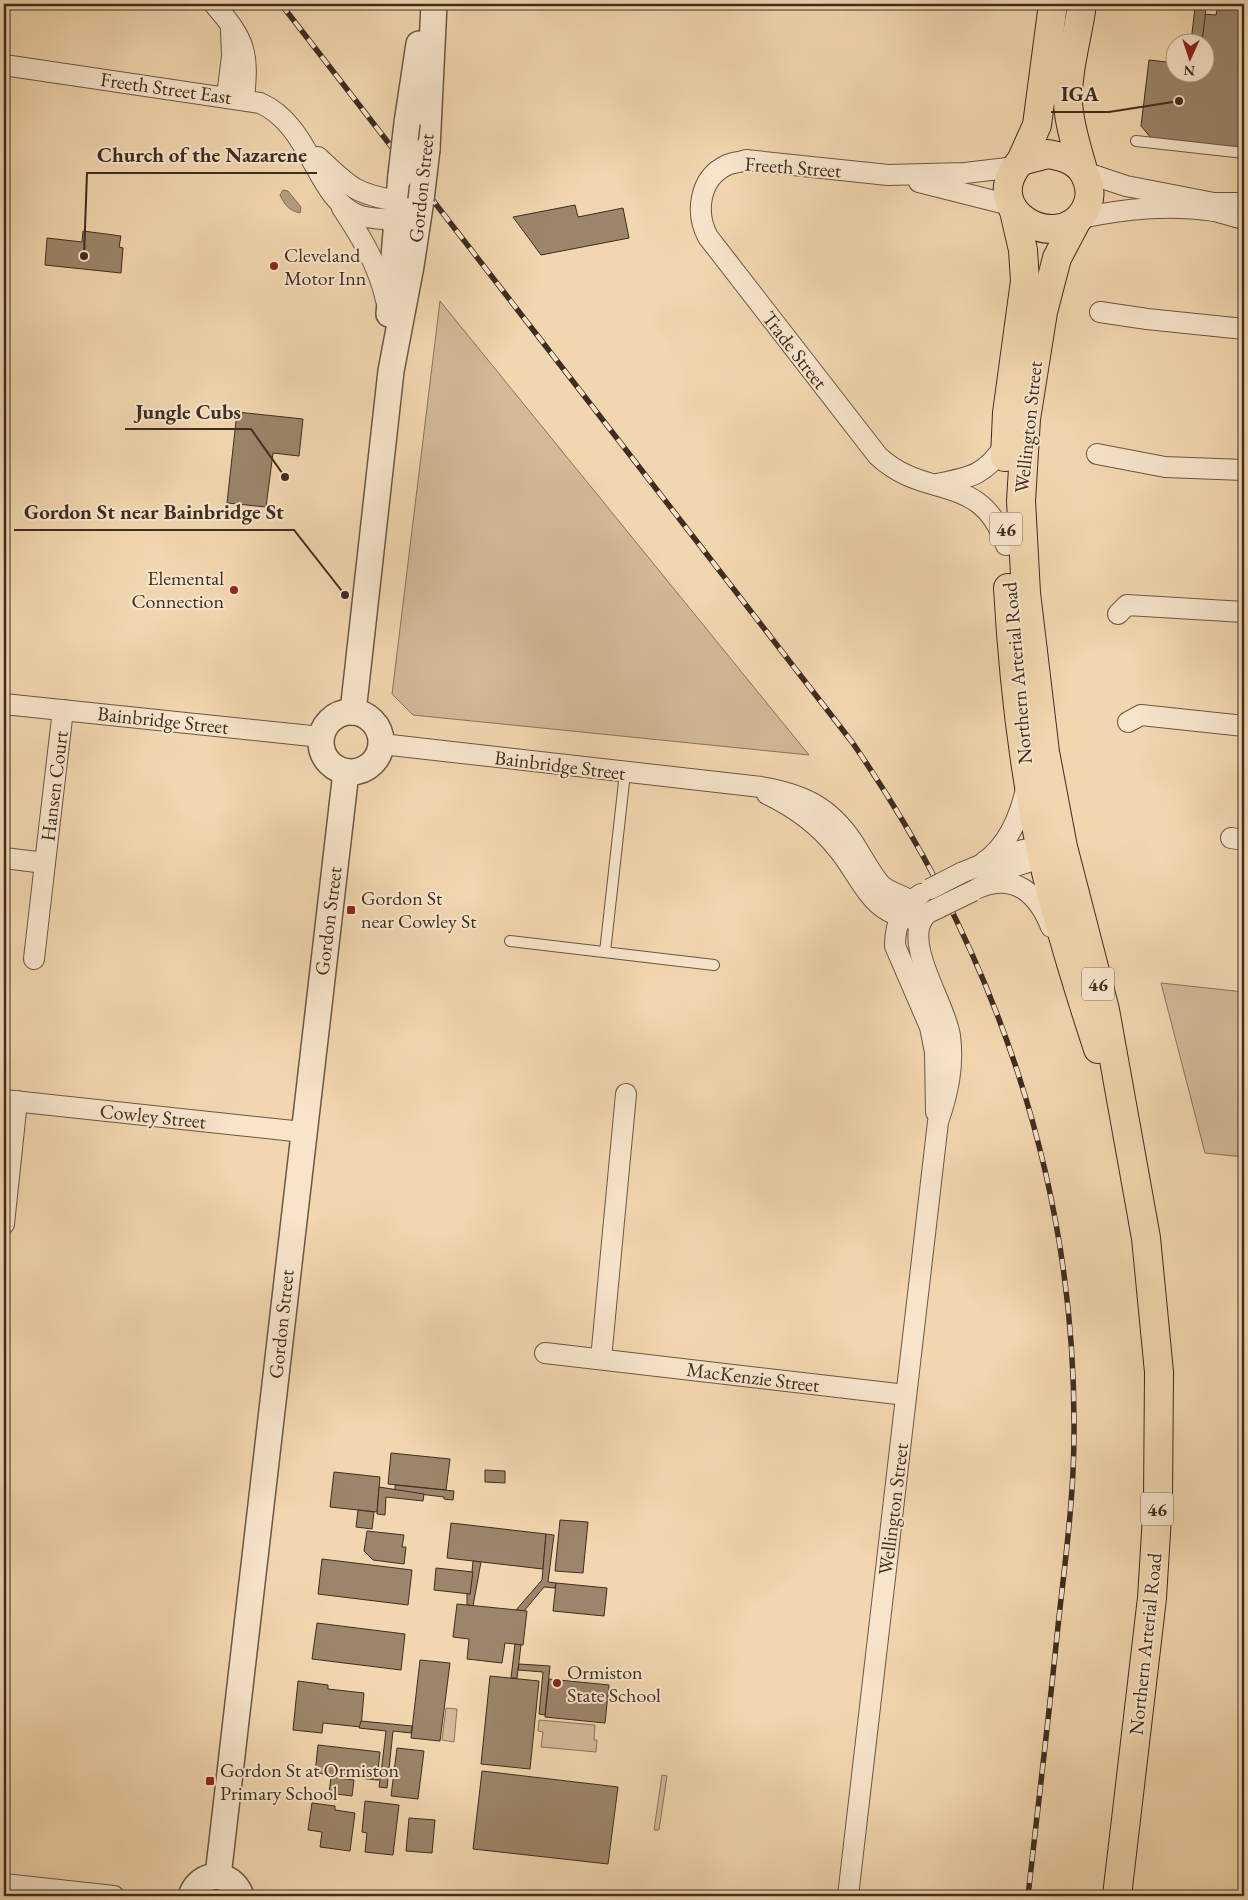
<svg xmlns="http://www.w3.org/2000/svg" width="1248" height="1900" viewBox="0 0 1248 1900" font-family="'EB Garamond',serif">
<rect width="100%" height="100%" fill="#f2d6af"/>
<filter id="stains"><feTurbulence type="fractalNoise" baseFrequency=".004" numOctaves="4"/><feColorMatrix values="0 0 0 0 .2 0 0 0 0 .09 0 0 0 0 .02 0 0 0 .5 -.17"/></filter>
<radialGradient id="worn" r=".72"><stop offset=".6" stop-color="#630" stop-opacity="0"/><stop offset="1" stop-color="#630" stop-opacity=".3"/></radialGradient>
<g fill="#d3b997" stroke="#88735c">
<polygon points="440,301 809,755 413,715 392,694"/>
<polygon points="1161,983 1244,992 1244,1157 1205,1153"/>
<polygon points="446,1708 457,1709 454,1742 442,1740"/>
<polygon points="539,1720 595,1725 594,1740 597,1740 596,1752 541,1747 543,1732 538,1731"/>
<polygon points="662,1775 667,1776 659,1830 654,1830"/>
</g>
<path fill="#b59d7e" stroke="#857058" d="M283,190L288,191L301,207L300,213C290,211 285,206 280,195Z"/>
<g fill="#9c856a" stroke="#3e2d20">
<polygon points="1218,4 1244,4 1244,149 1151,138 1141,126 1149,60 1176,63 1176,72 1206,72 1206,42 1199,42 1202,14 1216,15"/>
<polygon points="1195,7 1206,9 1202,42 1191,42"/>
<polygon points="575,205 578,217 623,208 629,238 541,255 513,217"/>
<polygon points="83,231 121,236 119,247 123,248 121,273 45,265 47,238 82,242"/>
<polygon points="237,412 303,419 299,456 273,453 266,507 227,503"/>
<polygon points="391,1453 450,1459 446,1490 388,1484"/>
<polygon points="485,1470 505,1471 505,1483 485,1482"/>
<polygon points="334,1472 380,1477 377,1512 330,1507"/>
<polygon points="395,1485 454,1491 453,1500 444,1499 444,1497 395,1491"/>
<polygon points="379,1487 424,1494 423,1501 386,1497 385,1515 377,1514"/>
<polygon points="358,1510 374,1512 372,1529 356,1527"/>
<polygon points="560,1520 588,1522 583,1573 555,1571"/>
<polygon points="451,1523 546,1534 543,1569 447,1558"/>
<polygon points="367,1531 404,1535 402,1547 406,1547 404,1564 373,1560 364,1551"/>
<polygon points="546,1534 554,1535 548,1582 556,1583 555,1588 544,1587 524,1611 516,1610 542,1580"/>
<polygon points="322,1559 412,1570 408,1605 318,1594"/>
<polygon points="473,1561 481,1562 473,1606 467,1605 467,1593 470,1594"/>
<polygon points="436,1568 473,1572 470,1594 434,1590"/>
<polygon points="556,1583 607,1588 604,1616 553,1611"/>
<polygon points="457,1604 527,1611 523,1645 505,1643 502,1663 467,1659 469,1639 453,1637"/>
<polygon points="317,1623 405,1634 401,1670 312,1659"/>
<polygon points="515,1644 521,1645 517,1678 511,1678"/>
<polygon points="420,1660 450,1663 440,1741 411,1738"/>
<polygon points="519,1664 550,1666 545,1715 539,1714 543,1672 518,1670"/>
<polygon points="490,1676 539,1681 530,1769 481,1764"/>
<polygon points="549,1679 609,1685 605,1723 545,1717"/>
<polygon points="298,1681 328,1685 328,1689 364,1693 361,1727 323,1723 322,1733 293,1730"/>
<polygon points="361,1721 412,1726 411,1733 393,1731 387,1788 379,1787 380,1780 377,1780 377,1772 381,1773 386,1731 359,1728"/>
<polygon points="318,1745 380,1752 377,1780 315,1773"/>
<polygon points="397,1748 424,1751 418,1799 391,1796"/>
<polygon points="482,1771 618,1787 608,1864 473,1849"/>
<polygon points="331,1777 354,1780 352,1796 329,1793"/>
<polygon points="365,1801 399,1805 393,1855 365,1852 367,1833 362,1832"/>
<polygon points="312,1803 335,1806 335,1810 355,1813 350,1851 320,1847 322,1832 308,1830"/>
<polygon points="409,1818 435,1820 432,1853 406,1851"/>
</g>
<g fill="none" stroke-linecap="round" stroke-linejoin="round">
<defs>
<g id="service">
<polyline points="1136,141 1244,153"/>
<polyline points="510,941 714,965"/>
<polyline points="605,952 625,773"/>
</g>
<g id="minor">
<path d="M214,4C245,40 249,51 244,99"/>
<path d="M4,65L260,103C311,125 316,199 358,215C369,219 384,219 396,220"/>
<polyline points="227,96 232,56 231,29"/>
<path d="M318,157C349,186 354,194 398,201"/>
<polyline points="1084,172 1126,186 1214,203 1244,203"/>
<polyline points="919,182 1010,205"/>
<path d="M342,208C362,238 378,265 386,300"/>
<path d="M1080,218C1125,209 1168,204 1214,211C1224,213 1234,217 1244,219"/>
<polyline points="1100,312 1147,319 1244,329"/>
<polyline points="1097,454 1165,467 1244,470"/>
<path d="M937,484C972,477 985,475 1005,445"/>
<path d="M1006,545C981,471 926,501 878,456L708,237C695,213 699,178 727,165C732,163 740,162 746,160L888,175L965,173L1016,167"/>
<polyline points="1118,614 1127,605 1244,612"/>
<polyline points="4,704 321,737"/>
<polyline points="1128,722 1141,715 1244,726"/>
<path d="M382,744L761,787C802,794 829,806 853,842C862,856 870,872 880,884C889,893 901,894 910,901C915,904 919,915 922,920"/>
<path d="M767,794C794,807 818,824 837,848C862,877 868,913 913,919"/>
<polyline points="1231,838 1244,840"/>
<polyline points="4,858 45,863 63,710"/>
<path d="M984,862C1009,845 1021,813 1027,785"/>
<polyline points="961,873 1010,853 1041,846"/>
<polyline points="984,884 1007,869 1043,857"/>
<path d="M978,888C1015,872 1038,894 1051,927"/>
<path d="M921,894C902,905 895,925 895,946L930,1027L935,1052L936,1112"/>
<polyline points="34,959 45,863"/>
<polyline points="4,1100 303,1132"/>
<polyline points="4,1224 17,1101"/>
<polyline points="545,1353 906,1395"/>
<polyline points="601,1359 626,1094"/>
<polyline points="4,1884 114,1896"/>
<path d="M848,1896L938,1122C948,1093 954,1066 950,1036C946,1005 903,944 924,917C927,912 935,910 940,907"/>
</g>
<g id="tertiary">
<polyline points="407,123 419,44"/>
<polyline points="427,149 434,4"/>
<polyline points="389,314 401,175"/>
<circle cx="351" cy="742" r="30"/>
<polyline points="353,712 391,371 411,266 421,200"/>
<polyline points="218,1876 346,772"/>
<path d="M191,1896C200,1870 232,1870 241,1896"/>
</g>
<g id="primary">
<path d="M1082,4C1078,36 1067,69 1068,102C1069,125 1077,148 1083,170"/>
<path d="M1048,154C1066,157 1081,162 1087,180C1091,190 1090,201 1085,210C1058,256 976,210 1021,161Z"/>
<polyline points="1021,161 1037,125 1053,4"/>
<polyline points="1076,222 1057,258 1043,312 1026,419 1021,501 1026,593 1045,752 1063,847 1105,1010 1146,1238 1159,1372 1158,1500 1152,1598 1117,1896"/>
<polyline points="1005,457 1007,413 1025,281 1023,250 1014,211"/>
<path d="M1008,588C1013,678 1023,767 1042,855C1057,921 1077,985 1098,1049"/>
</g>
</defs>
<use href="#service" stroke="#6b5744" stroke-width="12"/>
<use href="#minor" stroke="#6b5744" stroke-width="22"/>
<use href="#tertiary" stroke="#6b5744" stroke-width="28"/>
<use href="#primary" stroke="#3e2d20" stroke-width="30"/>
<use href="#service" stroke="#f7e4cb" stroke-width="10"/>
<use href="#minor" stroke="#f7e4cb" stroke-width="20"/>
<use href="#tertiary" stroke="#f7e4cb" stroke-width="25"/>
<use href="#primary" stroke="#f2d6af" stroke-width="28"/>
<defs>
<path id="rail" d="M281,4L852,742C994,947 1076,1182 1074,1433C1074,1498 1065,1562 1058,1626C1049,1716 1038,1806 1028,1896"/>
</defs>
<use href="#rail" stroke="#3e2d20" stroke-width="5.5"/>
<use href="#rail" stroke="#f7e4cb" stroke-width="4" stroke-dasharray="11" stroke-linecap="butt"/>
<defs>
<g id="minor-bridge">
<polyline points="930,889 961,873"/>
<polyline points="940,907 973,891"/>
</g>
<g id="tertiary-bridge">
<polyline points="401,175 407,123"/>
<polyline points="421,200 427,149"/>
</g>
</defs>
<use href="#minor-bridge" stroke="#6b5744" stroke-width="22" stroke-linecap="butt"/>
<use href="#tertiary-bridge" stroke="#6b5744" stroke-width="28" stroke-linecap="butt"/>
<use href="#minor-bridge" stroke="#f7e4cb" stroke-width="20"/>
<use href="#tertiary-bridge" stroke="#f7e4cb" stroke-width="25"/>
</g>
<g fill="#8f2418" stroke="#f7e4cb" stroke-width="2">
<circle cx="274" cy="266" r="5"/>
<circle cx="234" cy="590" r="5"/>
<rect x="346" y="905" width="10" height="10" rx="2.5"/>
<circle cx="557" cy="1683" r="5"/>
<rect x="205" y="1776" width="10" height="10" rx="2.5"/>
</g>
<g text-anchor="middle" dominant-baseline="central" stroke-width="4" stroke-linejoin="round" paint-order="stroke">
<g fill="#f7e4cb" stroke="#766453" stroke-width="1">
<rect x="990" y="512.5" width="32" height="33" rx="4"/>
<rect x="1082" y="967.5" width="32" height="33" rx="4"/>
<rect x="1141" y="1492.5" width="32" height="33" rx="4"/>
</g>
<g font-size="19" font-weight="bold" fill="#3e2d20">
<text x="1006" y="529">46</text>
<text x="1098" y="984">46</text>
<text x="1157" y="1509">46</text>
</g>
<g font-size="20" fill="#3e2d20" stroke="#f7e4cb">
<text transform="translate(166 88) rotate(8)">Freeth Street East</text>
<text transform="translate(793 167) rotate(4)">Freeth Street</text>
<text transform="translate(421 188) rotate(-84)">Gordon Street</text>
<text transform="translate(795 350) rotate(52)">Trade Street</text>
<text transform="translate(1028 427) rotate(-84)">Wellington Street</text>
<text transform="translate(1017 673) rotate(-95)">Northern Arterial Road</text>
<text transform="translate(163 720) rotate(6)">Bainbridge Street</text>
<text transform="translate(560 765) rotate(7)">Bainbridge Street</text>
<text transform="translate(54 786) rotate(-83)">Hansen Court</text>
<text transform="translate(328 921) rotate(-83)">Gordon Street</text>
<text transform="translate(153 1116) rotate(6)">Cowley Street</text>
<text transform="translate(281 1324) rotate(-84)">Gordon Street</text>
<text transform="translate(753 1377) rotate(7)">MacKenzie Street</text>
<text transform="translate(893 1509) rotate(-83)">Wellington Street</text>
<text transform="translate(1145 1644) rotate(-84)">Northern Arterial Road</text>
</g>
<g font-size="20" fill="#3e2d20" stroke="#f7e4cb" text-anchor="start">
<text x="284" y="255">Cleveland<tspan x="284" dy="23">Motor Inn</tspan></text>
<text x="224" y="578" text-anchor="end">Elemental<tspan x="224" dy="23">Connection</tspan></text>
<text x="361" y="898">Gordon St<tspan x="361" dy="23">near Cowley St</tspan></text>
<text x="567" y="1672">Ormiston<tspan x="567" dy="23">State School</tspan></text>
<text x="220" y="1770">Gordon St at Ormiston<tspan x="220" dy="23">Primary School</tspan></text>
</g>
</g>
<path fill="none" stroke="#3e2d20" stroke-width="2" d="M1179 101L1109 112H1051M84 256L87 173H317M285 477L251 429H125M345 595L294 530H14"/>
<g fill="#3e2d20" stroke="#f7e4cb" stroke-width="2">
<circle cx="1179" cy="101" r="5"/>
<circle cx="84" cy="256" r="5"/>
<circle cx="285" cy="477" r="5"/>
<circle cx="345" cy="595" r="5"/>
</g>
<g font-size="21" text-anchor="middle" font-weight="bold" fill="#3e2d20" stroke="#f7e4cb" stroke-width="4" stroke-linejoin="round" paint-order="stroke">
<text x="1080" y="101">IGA</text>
<text x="202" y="162">Church of the Nazarene</text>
<text x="188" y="419">Jungle Cubs</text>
<text x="154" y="519">Gordon St near Bainbridge St</text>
</g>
<rect width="1248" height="1900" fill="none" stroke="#f2d6af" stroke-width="20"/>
<rect x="5" y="5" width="1238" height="1890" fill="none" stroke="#3e2d20" stroke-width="2.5"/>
<rect x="10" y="10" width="1228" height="1880" fill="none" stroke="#3e2d20"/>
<g transform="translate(1190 58) rotate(183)"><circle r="24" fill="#f7e4cb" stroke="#ad9b87"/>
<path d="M0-4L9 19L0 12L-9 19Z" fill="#8f2418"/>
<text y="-8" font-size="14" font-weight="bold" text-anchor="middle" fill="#3e2d20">N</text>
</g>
<rect width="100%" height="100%" filter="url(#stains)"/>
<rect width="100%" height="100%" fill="url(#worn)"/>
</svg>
